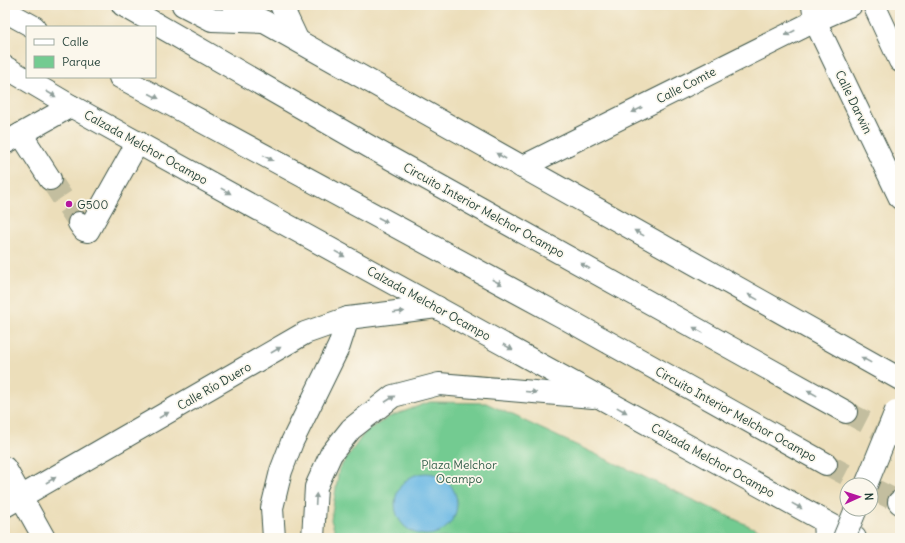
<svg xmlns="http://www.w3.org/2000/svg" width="905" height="543" viewBox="0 0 905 543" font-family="Delius,sans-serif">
<rect width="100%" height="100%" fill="#fbf7ec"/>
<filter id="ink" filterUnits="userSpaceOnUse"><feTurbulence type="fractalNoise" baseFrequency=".025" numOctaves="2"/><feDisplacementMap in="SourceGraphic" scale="8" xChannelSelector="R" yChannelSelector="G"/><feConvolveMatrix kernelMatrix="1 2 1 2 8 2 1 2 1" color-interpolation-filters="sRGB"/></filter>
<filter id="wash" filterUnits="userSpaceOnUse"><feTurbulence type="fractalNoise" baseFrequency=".012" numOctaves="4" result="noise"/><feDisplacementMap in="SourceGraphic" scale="16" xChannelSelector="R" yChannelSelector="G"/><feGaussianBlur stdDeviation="0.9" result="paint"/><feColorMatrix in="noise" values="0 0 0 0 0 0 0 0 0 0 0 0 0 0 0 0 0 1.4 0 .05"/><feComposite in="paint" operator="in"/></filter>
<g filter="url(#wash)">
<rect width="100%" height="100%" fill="#ecdeba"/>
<polygon fill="#73cb91" stroke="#498462" points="430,402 486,403 775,538 337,538 331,520 339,469 365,432 389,417"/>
<circle fill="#69b8e4" stroke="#447a8c" cx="426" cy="504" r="31"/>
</g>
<g filter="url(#ink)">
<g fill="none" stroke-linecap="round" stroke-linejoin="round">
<polyline stroke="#c3be9f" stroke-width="22" stroke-dasharray="22 11" stroke-linecap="butt" points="50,179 79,223"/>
<g stroke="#c3be9f" stroke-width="22" stroke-dasharray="22 11" stroke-linecap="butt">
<polyline points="846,412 900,440"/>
<polyline points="826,464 866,485"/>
<polyline points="871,488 899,502"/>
</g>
<defs>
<g id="minor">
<polyline points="281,5 297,39"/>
<polyline points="874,5 900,61"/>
<polyline points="813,6 815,21 900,198"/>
<polyline points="21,134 50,179"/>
<polyline points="5,143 71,106"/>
<polyline points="522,167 815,21 851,5"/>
<polyline points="79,223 84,230 88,231 138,142"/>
<polyline points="5,468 44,538"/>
<polyline points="5,506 305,333 348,318 437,307"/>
<polyline points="824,522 825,538"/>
<polyline points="274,538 272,508 281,471 292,442 339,346 348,318"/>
</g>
<g id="major">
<polyline points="234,5 900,379"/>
<polyline points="5,67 71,106 855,538"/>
<polyline points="313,538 316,487 331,454 351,429 393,396 439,384 593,397"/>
</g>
<g id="highway">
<polyline points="123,5 379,152 846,412"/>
<polyline points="183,5 212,20 265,22"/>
<polyline points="5,11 34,27"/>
<polyline points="120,77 563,317 826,464"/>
<polyline points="899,502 900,503"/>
</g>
</defs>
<use href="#minor" stroke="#3e5548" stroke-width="24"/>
<use href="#major" stroke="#3e5548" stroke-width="24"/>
<use href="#highway" stroke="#3e5548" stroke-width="24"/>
<use href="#minor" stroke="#fff" stroke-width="22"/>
<use href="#major" stroke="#fff" stroke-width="22"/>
<use href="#highway" stroke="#fff" stroke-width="22"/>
<defs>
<g id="major-bridge">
<polyline points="866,485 896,411"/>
<polyline points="844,538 856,509"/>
</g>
</defs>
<use href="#major-bridge" stroke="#3e5548" stroke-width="24" stroke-linecap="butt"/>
<use href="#major-bridge" stroke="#fff" stroke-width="22"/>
</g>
<defs><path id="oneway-solid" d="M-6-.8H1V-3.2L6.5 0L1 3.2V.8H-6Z"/></defs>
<g fill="#8f9e9a">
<use href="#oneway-solid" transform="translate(790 33) rotate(153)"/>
<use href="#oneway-solid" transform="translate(51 94) rotate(30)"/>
<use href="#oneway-solid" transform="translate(154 96) rotate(28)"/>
<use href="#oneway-solid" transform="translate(637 110) rotate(153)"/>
<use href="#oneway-solid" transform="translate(501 156) rotate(-150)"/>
<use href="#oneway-solid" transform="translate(268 158) rotate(28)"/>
<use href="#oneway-solid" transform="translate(226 191) rotate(29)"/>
<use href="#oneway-solid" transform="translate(383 220) rotate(28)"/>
<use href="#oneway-solid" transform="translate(639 233) rotate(-151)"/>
<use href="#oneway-solid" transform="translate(340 254) rotate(29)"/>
<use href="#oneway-solid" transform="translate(585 266) rotate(-151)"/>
<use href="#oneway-solid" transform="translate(497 282) rotate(28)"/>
<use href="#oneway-solid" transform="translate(753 297) rotate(-151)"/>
<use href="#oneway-solid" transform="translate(399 312) rotate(-7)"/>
<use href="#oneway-solid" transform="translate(698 330) rotate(-151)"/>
<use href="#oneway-solid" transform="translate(508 347) rotate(29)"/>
<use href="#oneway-solid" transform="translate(276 350) rotate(-30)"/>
<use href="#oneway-solid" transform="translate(866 360) rotate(-151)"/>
<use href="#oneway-solid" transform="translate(531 392) rotate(5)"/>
<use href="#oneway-solid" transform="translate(812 393) rotate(-151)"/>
<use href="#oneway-solid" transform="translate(390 399) rotate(-33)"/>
<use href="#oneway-solid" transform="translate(622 410) rotate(29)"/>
<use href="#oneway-solid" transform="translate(164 415) rotate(-30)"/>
<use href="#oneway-solid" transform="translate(51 480) rotate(-30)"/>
<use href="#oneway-solid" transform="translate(316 499) rotate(-87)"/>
<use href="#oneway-solid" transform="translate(797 506) rotate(29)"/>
</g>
</g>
<circle fill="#b5179e" stroke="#fbf7ec" stroke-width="1.5" cx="69" cy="204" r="4"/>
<g text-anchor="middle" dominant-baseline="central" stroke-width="3.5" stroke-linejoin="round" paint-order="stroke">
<g font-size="12" fill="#1f3d34" stroke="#fbf7ec">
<text transform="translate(686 85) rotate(-27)">Calle Comte</text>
<text transform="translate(854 102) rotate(64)">Calle Darwin</text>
<text transform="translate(146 147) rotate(29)">Calzada Melchor Ocampo</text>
<text transform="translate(484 210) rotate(29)">Circuito Interior Melchor Ocampo</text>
<text transform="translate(429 303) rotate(29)">Calzada Melchor Ocampo</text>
<text transform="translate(214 386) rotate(-30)">Calle Río Duero</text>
<text transform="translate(736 414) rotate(29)">Circuito Interior Melchor Ocampo</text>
<text transform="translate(713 460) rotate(29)">Calzada Melchor Ocampo</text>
</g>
<g font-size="12" fill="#1f3d34" stroke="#fbf7ec" text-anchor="start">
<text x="77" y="204">G500</text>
</g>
<g font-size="12" fill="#34604b" stroke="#fbf7ec">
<text x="459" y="464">Plaza Melchor<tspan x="459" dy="14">Ocampo</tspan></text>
</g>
</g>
<rect width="905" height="543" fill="none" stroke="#fbf7ec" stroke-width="20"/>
<rect x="26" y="26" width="130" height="52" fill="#fbf7ec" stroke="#a3ada2"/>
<rect x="34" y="39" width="20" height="6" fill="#ffffff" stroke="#a3ada2"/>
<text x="62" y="46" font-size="12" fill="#1f3d34">Calle</text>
<rect x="34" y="56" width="20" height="12" fill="#73cb91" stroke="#a3ada2"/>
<text x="62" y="66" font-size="12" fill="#1f3d34">Parque</text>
<g transform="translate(859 497) rotate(87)"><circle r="19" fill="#fbf7ec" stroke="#a3ada2"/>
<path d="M0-3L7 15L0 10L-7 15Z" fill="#b5179e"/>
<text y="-6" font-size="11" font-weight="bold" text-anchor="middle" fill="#1f3d34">N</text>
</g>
</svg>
